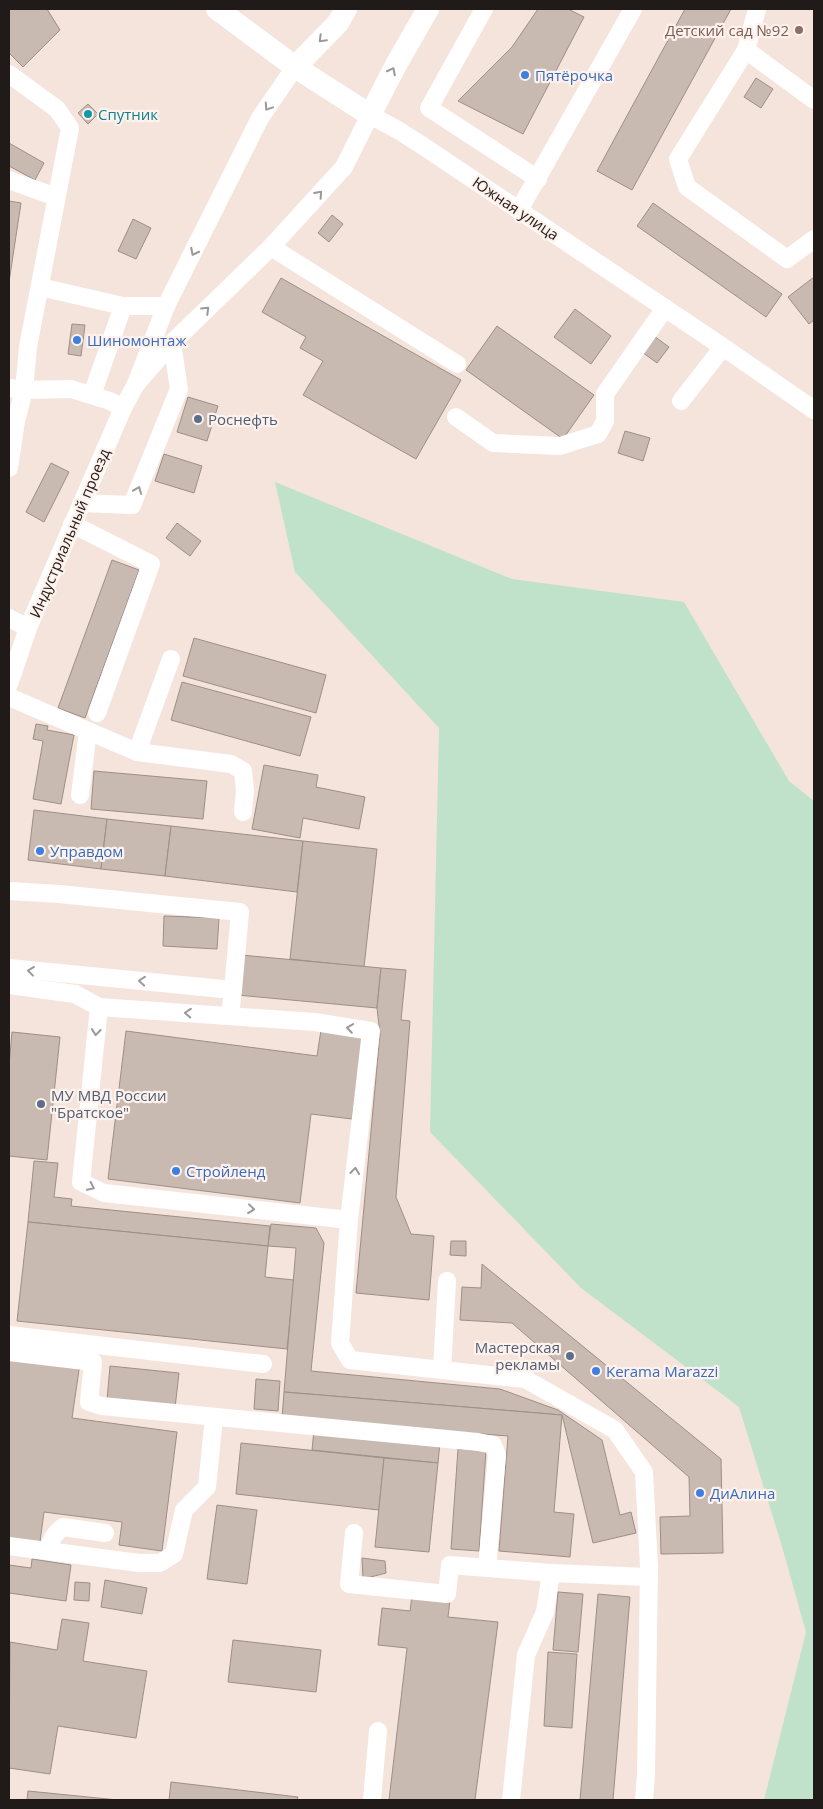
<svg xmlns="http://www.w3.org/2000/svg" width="823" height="1809" viewBox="0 0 823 1809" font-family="'Open Sans',sans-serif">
<rect width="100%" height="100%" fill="#f4e4dc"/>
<polygon fill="#c1e2ca" points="275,482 512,579 684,602 789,781 814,801 814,1800 764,1800 806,1632 781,1543 739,1407 581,1288 430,1132 439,728 295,572"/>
<g fill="#c8b9b1" stroke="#9d8e87">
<polygon points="9,9 47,9 60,30 23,67 9,53"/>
<polygon points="538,9 568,9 584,17 523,134 458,101 512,47"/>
<polygon points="685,9 731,9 632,190 597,171"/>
<polygon points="756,78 773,89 761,108 744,97"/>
<polygon points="88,104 98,114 88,124 78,113"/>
<polygon points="9,143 44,163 35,180 9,166"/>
<polygon points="9,201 21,203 9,282"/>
<polygon points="653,203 782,294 766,317 637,226"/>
<polygon points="332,215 343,224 329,242 318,233"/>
<polygon points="133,219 151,228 136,259 118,251"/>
<polygon points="814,277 814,320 809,324 788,297"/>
<polygon points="281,278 461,380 416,459 303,395 323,361 300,348 306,337 262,312"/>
<polygon points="575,309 611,336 591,364 554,337"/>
<polygon points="72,324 85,325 81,356 68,354"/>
<polygon points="497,326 594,395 563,439 466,370"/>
<polygon points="654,336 669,347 657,363 642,352"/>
<polygon points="188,397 218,406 207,441 177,432"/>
<polygon points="625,431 650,438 643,461 618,453"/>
<polygon points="164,454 202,466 194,493 155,481"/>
<polygon points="51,463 69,472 44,522 26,512"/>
<polygon points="177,523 201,541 190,556 166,538"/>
<polygon points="112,560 139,570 85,718 58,708"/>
<polygon points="194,638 326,675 316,713 183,676"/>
<polygon points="182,682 311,717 300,756 171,720"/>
<polygon points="36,724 48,726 47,730 74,735 61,804 33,799 43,741 33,739"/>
<polygon points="264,765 318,775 316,787 365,797 359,829 303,818 300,838 252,829"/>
<polygon points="94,771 207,781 203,819 91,809"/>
<polygon points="34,810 107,819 101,869 28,860"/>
<polygon points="107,819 171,826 165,876 101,869"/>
<polygon points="171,826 303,841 297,892 165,876"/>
<polygon points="303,841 377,849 364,967 290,959"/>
<polygon points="164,916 219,918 217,949 163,946"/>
<polygon points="241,955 381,968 377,1008 237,995"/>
<polygon points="381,968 406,970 401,1020 410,1021 396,1197 411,1234 434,1236 429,1300 356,1293 380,1034 377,1008"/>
<polygon points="321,1030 363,1035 352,1119 311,1114 300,1203 108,1179 126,1031 317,1056"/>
<polygon points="12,1032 60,1037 47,1160 9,1156 9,1065"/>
<polygon points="34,1161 58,1163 54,1197 72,1199 71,1206 270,1226 268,1246 28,1222"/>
<polygon points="28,1222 268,1246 265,1277 294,1280 287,1349 17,1321"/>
<polygon points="271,1224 316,1228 324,1243 311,1371 500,1389 558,1410 602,1440 620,1515 631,1512 636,1533 593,1543 562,1415 284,1392 296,1248 268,1246"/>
<polygon points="451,1241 466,1241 466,1256 450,1255"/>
<polygon points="482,1264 721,1459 723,1553 661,1554 660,1517 690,1516 689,1477 512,1323 460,1320 462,1287 481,1288"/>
<polygon points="9,1354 80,1363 72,1418 177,1432 162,1551 119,1545 122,1522 44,1512 40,1542 9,1538"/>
<polygon points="110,1366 179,1373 175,1408 107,1400"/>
<polygon points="256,1379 280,1381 278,1411 254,1409"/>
<polygon points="284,1392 562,1415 554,1512 574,1514 570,1557 499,1551 508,1436 282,1418"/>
<polygon points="314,1430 440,1442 438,1463 312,1450"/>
<polygon points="241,1443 384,1458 379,1510 236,1494"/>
<polygon points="458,1449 486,1451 479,1551 451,1549"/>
<polygon points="384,1458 438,1463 429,1552 375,1547"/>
<polygon points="217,1505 257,1510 247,1584 207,1579"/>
<polygon points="362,1558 385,1561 386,1573 363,1579"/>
<polygon points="32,1559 71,1565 66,1601 9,1593 9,1565 31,1568"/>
<polygon points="105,1580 147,1588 142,1614 101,1607"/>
<polygon points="75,1582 90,1583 89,1601 74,1600"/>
<polygon points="558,1592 583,1594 578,1652 553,1650"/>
<polygon points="598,1594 630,1597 613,1800 580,1800"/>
<polygon points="412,1595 450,1600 448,1617 498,1622 475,1800 389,1800 407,1648 378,1645 382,1608 410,1611"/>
<polygon points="62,1619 89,1623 83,1661 147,1671 136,1738 58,1726 50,1774 9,1768 10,1642 57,1650"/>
<polygon points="233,1640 321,1650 316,1692 228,1682"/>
<polygon points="548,1652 577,1654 572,1728 544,1726"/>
<polygon points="171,1782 298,1797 297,1800 169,1800"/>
<polygon points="28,1791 118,1800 27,1800"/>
</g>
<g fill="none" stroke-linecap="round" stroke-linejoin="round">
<g stroke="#fff" stroke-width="18">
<polyline points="484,9 429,108 538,179"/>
<polyline points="757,9 746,50 814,100"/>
<polyline points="746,50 678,159 687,187 787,259 814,239"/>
<polyline points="9,74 57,109 70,128 28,347 24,390 16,421 9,468"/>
<polyline points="9,180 56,197"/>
<polyline points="519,210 633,9"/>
<polyline points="271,247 457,364"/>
<polyline points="40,287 123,306 166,306"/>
<polyline points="136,384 172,343 271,247 344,167 370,115 398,130 423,146 723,347 814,410"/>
<polyline points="9,388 24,390 71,389 110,401 123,408"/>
<polyline points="92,395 123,306"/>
<polyline points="681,401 723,347"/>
<polyline points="456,417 493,443 560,446 598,434 605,421 605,394 665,308"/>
<polyline points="81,503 132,505 179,389 172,343"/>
<polyline points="72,524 151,564 97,713"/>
<polyline points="9,618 28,628"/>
<polyline points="9,684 28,628 123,408 136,384 166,306 260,118 295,67"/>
<polyline points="9,697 137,752 231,764 243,771 245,790 243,812"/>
<polyline points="137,752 171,659"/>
<polyline points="80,795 88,731"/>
<polyline points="9,891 59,894 240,912 233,990"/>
<polyline points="9,968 233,990 230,1016"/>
<polyline points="9,985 75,994 99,1007 81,1182 104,1193 349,1220"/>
<polyline points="99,1007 315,1022 371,1031 349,1220 340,1343 350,1360 525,1379 615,1430 644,1472 649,1567 646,1774 644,1800"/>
<polyline points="9,1335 263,1364"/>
<polyline points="9,1352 93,1362 89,1402 102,1406 478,1442 493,1445 497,1455 487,1568"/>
<polyline points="442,1370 447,1281"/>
<polyline points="354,1533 349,1584 447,1594 450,1565 551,1573 648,1577"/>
<polyline points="9,1546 139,1563 160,1563 174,1554 184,1510 207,1487 214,1417"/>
<path d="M48,1551C51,1539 54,1534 63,1527L105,1533"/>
<polyline points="372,1800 378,1731"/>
<polyline points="511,1800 526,1655 545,1612 551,1573"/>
</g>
<g stroke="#fff" stroke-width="22">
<polyline points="217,9 295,67 370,115 397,63 428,9"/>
<polyline points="295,67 338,23 346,9"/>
</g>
</g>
<defs><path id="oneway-chevron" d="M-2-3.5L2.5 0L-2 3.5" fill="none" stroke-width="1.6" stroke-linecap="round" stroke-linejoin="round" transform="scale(1.25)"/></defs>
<g stroke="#9b9897">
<use href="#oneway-chevron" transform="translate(322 39) rotate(135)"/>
<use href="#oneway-chevron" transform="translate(392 71) rotate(-63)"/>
<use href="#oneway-chevron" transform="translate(268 107) rotate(124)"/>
<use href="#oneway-chevron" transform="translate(319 194) rotate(-48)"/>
<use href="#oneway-chevron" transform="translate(194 252) rotate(117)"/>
<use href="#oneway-chevron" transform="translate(206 310) rotate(-44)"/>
<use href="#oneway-chevron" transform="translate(138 490) rotate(-68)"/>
<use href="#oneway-chevron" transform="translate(31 971) rotate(-173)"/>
<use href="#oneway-chevron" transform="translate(142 981) rotate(-175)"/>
<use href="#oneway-chevron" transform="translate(188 1013) rotate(-176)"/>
<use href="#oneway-chevron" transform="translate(350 1028) rotate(-171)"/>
<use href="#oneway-chevron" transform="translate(96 1032) rotate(96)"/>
<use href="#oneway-chevron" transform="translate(355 1171) rotate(-84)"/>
<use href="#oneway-chevron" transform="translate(91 1187) rotate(26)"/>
<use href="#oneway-chevron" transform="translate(251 1209) rotate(6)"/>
</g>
<circle fill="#8d6e63" stroke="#fff2ec" stroke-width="2" cx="799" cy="30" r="5"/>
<g fill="#3f7fe0" stroke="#fff2ec" stroke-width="2">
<circle cx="525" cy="75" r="5"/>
<circle cx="77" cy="340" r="5"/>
<circle cx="40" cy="851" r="5"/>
<circle cx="176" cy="1171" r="5"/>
<circle cx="596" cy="1371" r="5"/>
<circle cx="700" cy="1493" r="5"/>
</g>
<circle fill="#0f9aa8" stroke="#fff2ec" stroke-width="2" cx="88" cy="114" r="5"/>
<g fill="#5c6f8a" stroke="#fff2ec" stroke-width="2">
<circle cx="198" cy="419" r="5"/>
<circle cx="41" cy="1104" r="5"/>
<circle cx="570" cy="1356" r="5"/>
</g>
<g text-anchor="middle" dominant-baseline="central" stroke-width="4.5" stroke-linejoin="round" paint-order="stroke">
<g font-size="15" fill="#785e54" stroke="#fff2ec" text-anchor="end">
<text x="789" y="30">Детский сад №92</text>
</g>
<g font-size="15" fill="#366cbe" stroke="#fff2ec" text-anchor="start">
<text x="535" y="75">Пятёрочка</text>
<text x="87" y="340">Шиномонтаж</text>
<text x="50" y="851">Управдом</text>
<text x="186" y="1171">Стройленд</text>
<text x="606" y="1371">Kerama Marazzi</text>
<text x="710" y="1493">ДиАлина</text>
</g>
<g font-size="15" fill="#0d838f" stroke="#fff2ec" text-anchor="start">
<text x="98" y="114">Спутник</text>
</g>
<g font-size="15" fill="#201a18" stroke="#fff2ec">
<text transform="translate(516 208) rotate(34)">Южная улица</text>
<text transform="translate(69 533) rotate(-67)">Индустриальный проезд</text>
</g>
<g font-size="15" fill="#4e5e75" stroke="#fff2ec" text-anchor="start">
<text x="208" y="419">Роснефть</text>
<text x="51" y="1095">МУ МВД России<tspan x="51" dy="17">"Братское"</tspan></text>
<text x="560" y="1347" text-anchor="end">Мастерская<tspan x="560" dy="17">рекламы</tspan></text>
</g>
</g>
<rect width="823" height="1809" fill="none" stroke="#201a18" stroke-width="20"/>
</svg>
